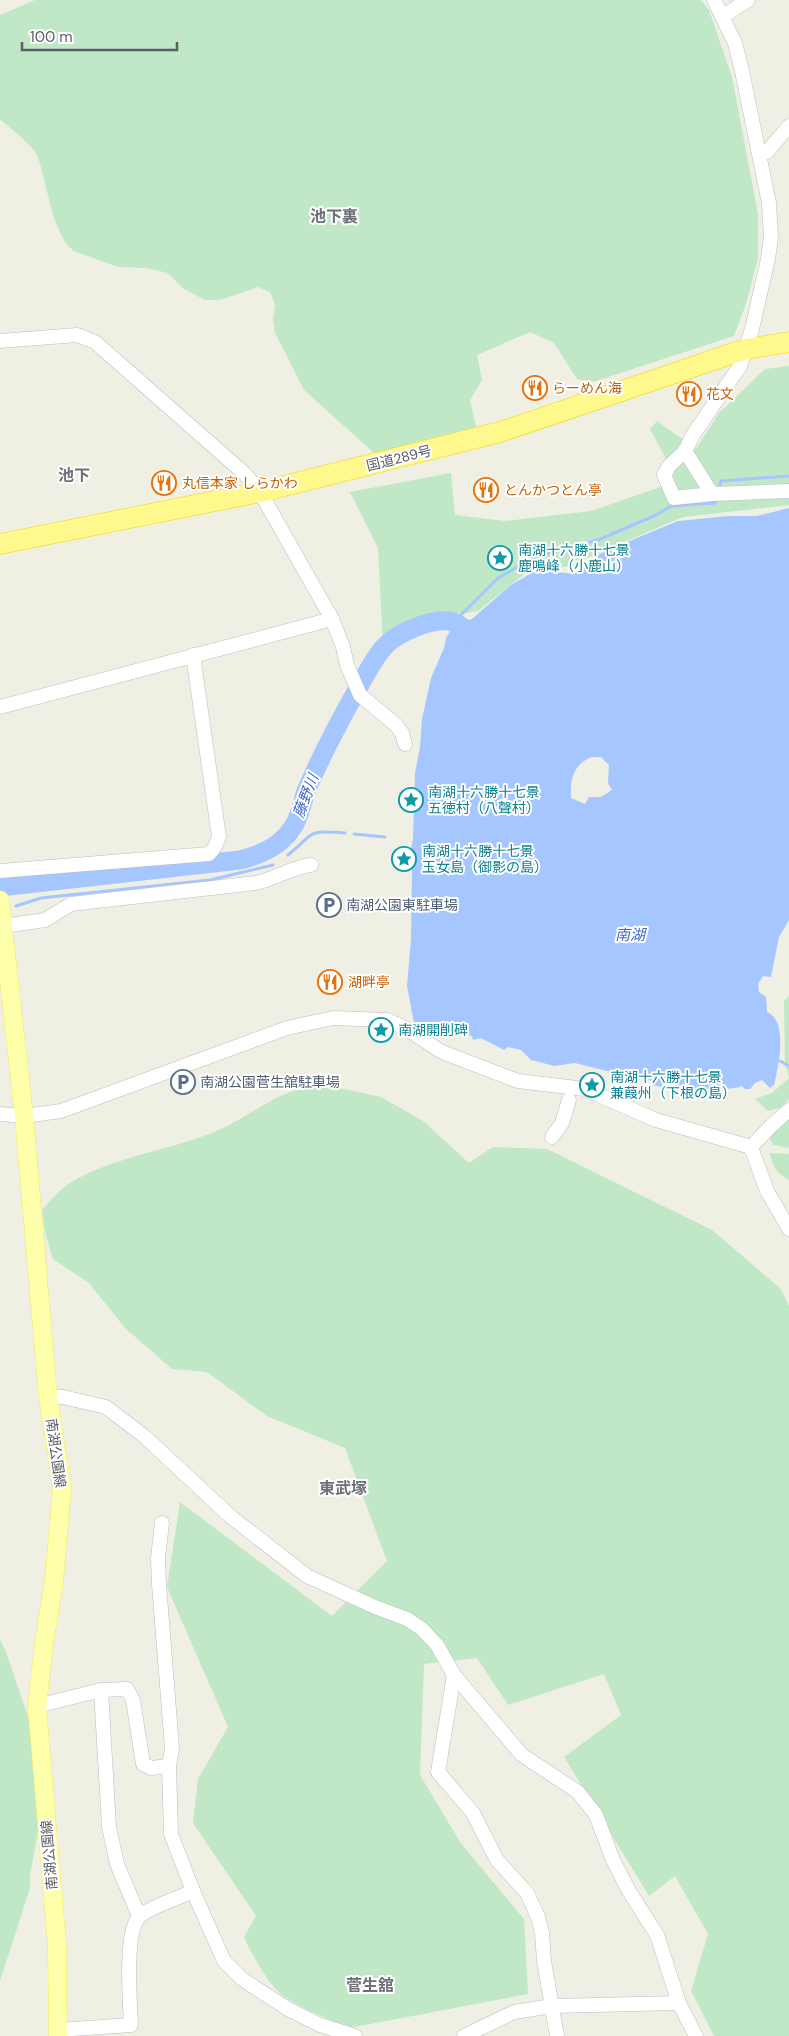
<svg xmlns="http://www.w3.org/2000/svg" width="789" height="2036" viewBox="0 0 789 2036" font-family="'DM Sans','Noto Sans JP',sans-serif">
<rect width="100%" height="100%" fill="#efefe4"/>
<g fill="#c0e8c7">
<path d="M35,0H701L709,10L732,77L758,214V258L746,304L734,336L593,382L577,379L554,343L530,332L477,355L482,380L470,400L476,427L374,453L304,390L275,333L273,320L275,304L270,292L258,287L220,300H205L184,289L168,273L146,268L118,267L74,251C52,236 47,180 37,155C32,145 10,128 1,120L0,121V15Z"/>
<polygon points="789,366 789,505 683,517 566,567 532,568 478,611 428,620 383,646 378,548 350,492 451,473 455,515 505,521 591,511 669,484 674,474 650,429 657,421 696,449 719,413 765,369"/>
<polygon points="789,996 789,1099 782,1107 768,1111 755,1099 772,1093 789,1078 785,1062 784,1001"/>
<path d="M325,1085L381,1097L423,1121L469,1163L493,1147L547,1149L712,1230L781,1289L789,1306V2036H714L691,1991L708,1934L675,1876L649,1896L564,1757L621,1715L604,1674L508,1705L477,1658L424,1664L420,1775L460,1842L524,1919L528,1994L349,2028C329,2019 300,2008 282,1995C267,1983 252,1954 244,1937L256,1916L193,1823L198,1779L228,1727L167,1587L180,1502L332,1616L387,1561L345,1448L267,1416L207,1372L172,1369L125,1328L89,1283L53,1259L45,1232L42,1210C50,1201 59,1190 70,1183C116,1155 172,1151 221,1129C260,1111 278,1088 325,1085Z"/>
<polygon points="789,1114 789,1148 773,1145 768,1134"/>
<path d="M770,1153L789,1154V1180C776,1173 773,1167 770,1153Z"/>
<polygon points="0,1639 6,1652 41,1755 45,1790 30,1876 30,1888 0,1981"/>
</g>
<path fill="#a5c6ff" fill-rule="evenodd" d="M789,508V920L779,937L771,977L763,976L758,984L759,992L766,997L767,1012C789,1021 778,1067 774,1085L770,1088L762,1080L755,1083L750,1089H745L742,1086C729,1091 714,1086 703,1095L653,1085L647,1077H639L626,1073L623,1075L575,1063L554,1066L536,1061L531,1060L521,1050L508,1047L504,1050L481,1038L473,1040L472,1036C462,1034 455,1030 445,1027C434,1023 426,1030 414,1023L407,986L411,939L412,871L411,864L407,860L406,853L411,848L413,839L415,773L420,747L422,719L431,678L444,648L446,638L454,625L472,619L511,585L537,570L574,574L603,552L678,521L729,516H757ZM592,757H601L609,765L608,783L612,790L601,797H589L585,804L571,798C570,780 573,764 592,757Z"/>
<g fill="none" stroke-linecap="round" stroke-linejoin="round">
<g stroke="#a5c6ff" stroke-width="3">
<polyline points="719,489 721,481 789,476"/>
<polyline points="448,621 456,620 498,578 537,556 598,540 656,515 671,506 715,503 716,497"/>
<polyline points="354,834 385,837"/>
<path d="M288,855C316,832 306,830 345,833"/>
<polyline points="16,906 41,898 210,880 273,865"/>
<polyline points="780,1061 789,1066"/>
</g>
<path stroke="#a5c6ff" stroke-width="19" d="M0,887L240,860C261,855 281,846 293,827C300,817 302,803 306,791C322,754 341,718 361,683C368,670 376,655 386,645C399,632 430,619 449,621C459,622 469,633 477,640"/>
<defs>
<g id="minor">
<polyline points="714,0 735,43 742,71 769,203 771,237 768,259 752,329 740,366 693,435 685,451 669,466 664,475 674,498 712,494 789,491"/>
<polyline points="723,16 748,0"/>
<polyline points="759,153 767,152 789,126"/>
<polyline points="0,341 77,335 95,342 245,474 260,492 332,619 343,647 347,665 360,695 396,725 402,733 405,744"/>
<polyline points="685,451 712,494"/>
<polyline points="0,707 332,619"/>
<polyline points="0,871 209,854 215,847 219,837 193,655"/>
<path d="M3,926L45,920L71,904L256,883C275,879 292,867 311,865"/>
<polyline points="0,1114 24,1116 61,1111 287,1028 333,1018 387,1020 405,1028 442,1052 518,1081 585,1089 656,1120 751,1147 772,1125 789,1110"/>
<polyline points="552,1137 562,1123 569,1100"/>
<polyline points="751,1147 767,1191 789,1229"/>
<polyline points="48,1396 63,1397 106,1407 144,1436 230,1516 307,1576 375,1607 407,1619 422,1629 437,1645 454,1675 522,1755 578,1792 596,1815 613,1860 629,1891 657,1935 679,2003 696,2036"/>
<polyline points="162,1523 158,1558 159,1584 172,1748 169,1766 171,1834 193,1891 224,1961 242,1979 288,2009 320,2025 355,2036"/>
<polyline points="454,1675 438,1772 473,1813 497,1860 527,1893 538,1917 542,1933 544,1961 557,2036"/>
<polyline points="101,1690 109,1827 117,1864 139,1916"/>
<polyline points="37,1706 101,1690 127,1689 133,1700 143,1764 151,1768 169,1766"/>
<path d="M58,2030L131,2025C130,2003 124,1929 140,1916C148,1908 181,1897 193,1891"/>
<polyline points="464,2036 514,2012 552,2006 679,2003"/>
</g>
<polyline id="major" points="0,900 24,1116 48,1396 62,1487 54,1581 44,1644 37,1706 57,1944 58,2036"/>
<polyline id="highway" points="0,544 260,492 500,432 746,349 789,342"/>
</defs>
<use href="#minor" stroke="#bcbdc4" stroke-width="15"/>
<use href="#major" stroke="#f8e955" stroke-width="19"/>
<use href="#highway" stroke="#f4d600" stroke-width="21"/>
<use href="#minor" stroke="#fff" stroke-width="14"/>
<use href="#major" stroke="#fdffaa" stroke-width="18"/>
<use href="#highway" stroke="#fff88c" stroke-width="20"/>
</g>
<defs>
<symbol id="restaurant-ring" viewBox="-11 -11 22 22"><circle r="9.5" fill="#fff" stroke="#e8710a" stroke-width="1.5"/><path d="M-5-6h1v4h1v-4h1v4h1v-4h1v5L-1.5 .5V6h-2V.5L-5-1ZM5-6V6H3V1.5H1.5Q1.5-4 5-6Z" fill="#e8710a"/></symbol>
<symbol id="sight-ring" viewBox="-11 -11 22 22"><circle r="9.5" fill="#fff" stroke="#0f9aa8" stroke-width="1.5"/><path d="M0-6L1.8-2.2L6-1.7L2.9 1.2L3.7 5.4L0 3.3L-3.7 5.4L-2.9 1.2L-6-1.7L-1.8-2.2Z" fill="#0f9aa8"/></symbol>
<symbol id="parking-ring" viewBox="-11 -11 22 22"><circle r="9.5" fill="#fff" stroke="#5c6f8a" stroke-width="1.5"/><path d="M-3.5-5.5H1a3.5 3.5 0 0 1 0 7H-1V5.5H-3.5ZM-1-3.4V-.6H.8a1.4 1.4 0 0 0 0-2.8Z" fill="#5c6f8a"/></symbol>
</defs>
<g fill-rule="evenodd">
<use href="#restaurant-ring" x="521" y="374" width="28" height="28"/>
<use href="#restaurant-ring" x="675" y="380" width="28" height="28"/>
<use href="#restaurant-ring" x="150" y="469" width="28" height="28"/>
<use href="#restaurant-ring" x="472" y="476" width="28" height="28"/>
<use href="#sight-ring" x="486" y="544" width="28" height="28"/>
<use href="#sight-ring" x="397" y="786" width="28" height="28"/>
<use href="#sight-ring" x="390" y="845" width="28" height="28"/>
<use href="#parking-ring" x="315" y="891" width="28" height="28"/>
<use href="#restaurant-ring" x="316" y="968" width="28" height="28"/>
<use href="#sight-ring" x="367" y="1016" width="28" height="28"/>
<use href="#parking-ring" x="169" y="1068" width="28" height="28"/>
<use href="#sight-ring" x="578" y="1071" width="28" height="28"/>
</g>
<g text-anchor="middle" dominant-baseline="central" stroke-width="4" stroke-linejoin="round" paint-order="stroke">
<g font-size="14" fill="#c56008" stroke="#fff" text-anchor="start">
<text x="552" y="388">らーめん海</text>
<text x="706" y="394">花文</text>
<text x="182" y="483">丸信本家 しらかわ</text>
<text x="504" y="490">とんかつとん亭</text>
<text x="348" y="982">湖畔亭</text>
</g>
<g font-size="14" fill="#5c5e66" stroke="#fff">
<text transform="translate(399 458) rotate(-14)">国道289号</text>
<text transform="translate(56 1453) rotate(82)">南湖公園線</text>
<text transform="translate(49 1855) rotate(-95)">南湖公園線</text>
</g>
<g font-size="14" fill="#0d838f" stroke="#fff" text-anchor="start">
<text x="518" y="550">南湖十六勝十七景<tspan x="518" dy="16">鹿鳴峰（小鹿山）</tspan></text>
<text x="428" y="792">南湖十六勝十七景<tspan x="428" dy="16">五徳村（八聲村）</tspan></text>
<text x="422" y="851">南湖十六勝十七景<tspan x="422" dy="16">玉女島（御影の島）</tspan></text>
<text x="398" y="1030">南湖開削碑</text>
<text x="610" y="1077">南湖十六勝十七景<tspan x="610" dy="16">兼葭州（下根の島）</tspan></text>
</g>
<g font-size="14" fill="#4e5e75" stroke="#fff" text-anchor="start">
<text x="346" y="905">南湖公園東駐車場</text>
<text x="200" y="1082">南湖公園菅生舘駐車場</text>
</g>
<g font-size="15" font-style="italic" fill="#4169c9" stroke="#fff">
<text transform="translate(306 796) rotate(-69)">藤野川</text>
<text x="630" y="935">南湖</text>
</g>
<g font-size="16" font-weight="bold" fill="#6d7078" stroke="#fff">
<text x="334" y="216">池下裏</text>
<text x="74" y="475">池下</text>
<text x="343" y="1488">東武塚</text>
<text x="370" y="1985">菅生舘</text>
</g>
</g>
<path d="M22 42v8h155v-8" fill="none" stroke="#5c5e66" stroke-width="2.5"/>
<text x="30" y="42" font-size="15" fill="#5c5e66" stroke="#ffffff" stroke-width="4" paint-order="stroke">100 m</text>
</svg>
